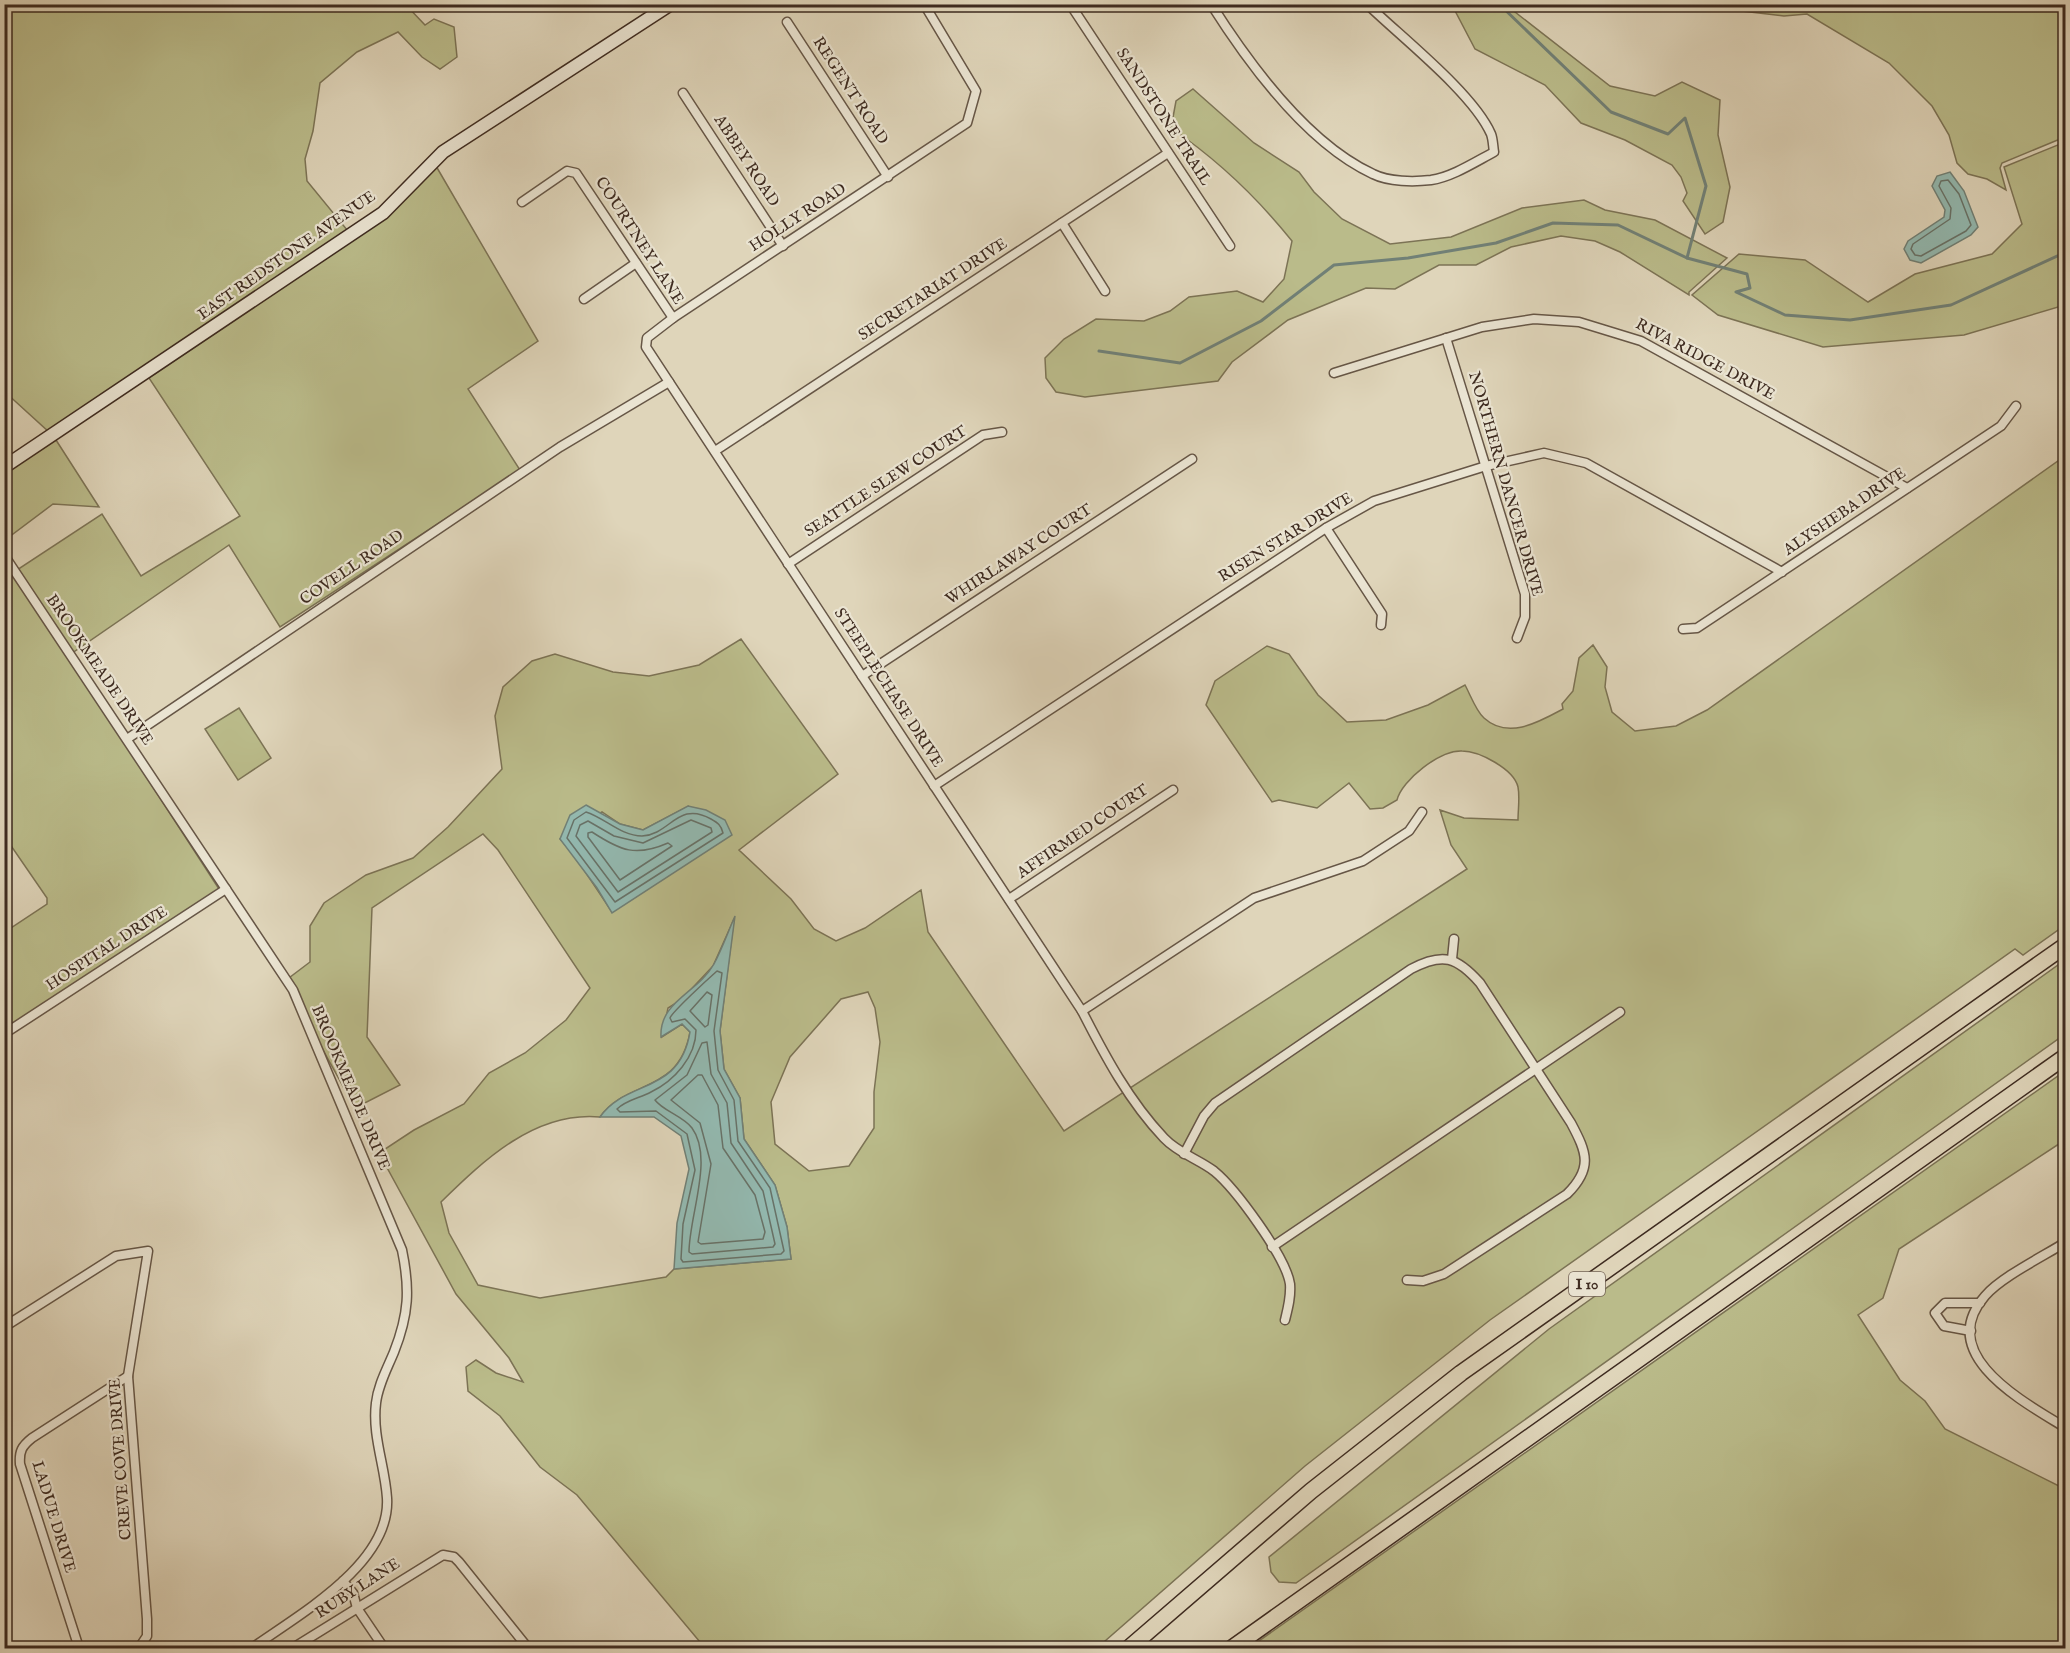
<svg xmlns="http://www.w3.org/2000/svg" width="2070" height="1653" viewBox="0 0 2070 1653" font-family="'IM FELL English',serif">
<rect width="100%" height="100%" fill="#dfd5ba"/>
<filter id="stains"><feTurbulence type="fractalNoise" baseFrequency=".00333" numOctaves="4"/><feColorMatrix values="0 0 0 0 .2 0 0 0 0 .09 0 0 0 0 .02 0 0 0 .5 -.17"/></filter>
<radialGradient id="worn" r=".72"><stop offset=".6" stop-color="#630" stop-opacity="0"/><stop offset="1" stop-color="#630" stop-opacity=".3"/></radialGradient>
<g fill="#babb8a" stroke="#7c7355" stroke-width="1.5" fill-rule="evenodd">
<polygon points="405,4 425,25 434,19 454,27 457,57 440,69 422,57 398,32 357,52 320,83 313,131 305,159 307,181 348,231 49,432 5,392 5,5"/>
<polygon points="1452,5 1506,5 1610,86 1655,96 1682,82 1720,100 1718,135 1730,187 1723,222 1705,234 1683,201 1687,193 1681,177 1672,165 1625,140 1581,123 1545,85 1475,49"/>
<polygon points="1742,5 2065,5 2065,137 2002,163 2000,168 2006,190 1987,179 1968,174 1957,163 1949,135 1932,106 1889,63 1807,14 1784,16 1742,11"/>
<path d="M1193,89L1254,143L1299,172L1314,192L1342,219L1390,244L1451,237L1522,208L1584,200L1605,210L1655,220L1727,258L1689,292V295L1620,252L1595,241L1561,236L1511,247L1476,265H1439L1395,289L1366,288L1288,320L1232,362L1218,381L1085,397L1056,392L1046,378L1045,358L1064,339L1096,319L1144,321L1170,311L1189,297L1237,291L1263,302L1284,279L1292,241C1256,196 1218,160 1171,128L1176,101Z"/>
<polygon points="2065,142 2065,305 1964,335 1823,347 1718,315 1692,295 1739,254 1805,260 1868,302 1915,274 1992,254 2022,224 2004,167"/>
<polygon points="436,166 538,341 468,389 520,470 280,627 229,545 68,656 219,889 5,1033 5,932 47,904 47,898 5,837 4,559 14,572 102,514 141,576 240,516 149,378 387,217"/>
<polygon points="56,440 99,507 53,504 5,540 5,473"/>
<path d="M2065,456V925L2023,955L2015,949L1490,1320L1305,1466L1097,1648H705L577,1495L540,1467L500,1416L468,1391L466,1367L476,1360L496,1373L523,1382L509,1358L456,1294L379,1153L414,1130L464,1104L489,1073L525,1053L566,1020L590,988L498,850L483,834L372,908L367,1037L400,1085L355,1108L285,981L310,962V926L324,903L366,875L413,858L448,827L502,769L495,716L503,687L532,661L555,654L613,672L649,676L699,665L741,639L838,774L739,850L791,899L814,929L836,941L865,928L921,890L928,932L1064,1131L1467,869L1451,845L1440,810L1464,818L1518,820C1518,810 1520,797 1518,787C1514,769 1479,751 1462,751C1440,750 1402,780 1397,800L1383,808L1370,809L1349,783L1317,808L1279,800L1272,802L1206,705L1215,681L1267,646L1289,654L1318,695L1347,722L1386,720L1428,705L1465,685C1470,694 1476,711 1484,718C1508,740 1539,722 1563,709L1562,704L1573,691L1579,658L1593,645L1607,667L1605,687L1612,712L1635,731L1676,726L1707,710ZM689,806L612,912L576,858L560,839L602,812L620,824L643,830ZM734,919L720,1031L724,1069L740,1098L744,1139L775,1185L787,1227L791,1259L674,1269L666,1277L540,1298L478,1285L449,1233L441,1202C484,1160 535,1111 600,1117C626,1079 679,1095 690,1032L682,1024L662,1037L668,1008L681,1000L713,966ZM868,992L875,1008L880,1042L874,1092V1128L849,1166L809,1171L775,1144L771,1102L790,1057L841,999Z"/>
<polygon points="239,708 271,758 238,780 205,729"/>
<polygon points="2065,960 2065,1034 1296,1583 1279,1582 1271,1572 1269,1557 1549,1329"/>
<polygon points="2065,1071 2065,1140 1899,1249 1883,1298 1858,1315 1900,1380 1925,1401 1945,1429 2065,1489 2065,1648 1249,1648"/>
</g>
<g fill="#93b9b0" stroke="#718076" stroke-width="1.5">
<polygon points="1950,172 1964,191 1978,227 1971,235 1921,263 1910,260 1904,249 1908,241 1944,217 1945,210 1932,186 1937,176"/>
<polygon points="586,805 620,824 643,830 688,806 706,810 725,820 732,835 612,913 597,888 560,839 570,815"/>
<path d="M735,916L720,1031L724,1069L740,1098L744,1139L775,1185L787,1227L791,1259L674,1269L677,1223L689,1169L681,1136L654,1117H600C626,1079 680,1095 690,1032L682,1024L661,1037C659,1001 698,993 714,964C722,949 728,932 735,916Z"/>
</g>
<g fill="none" stroke-linecap="round" stroke-linejoin="round">
<g stroke="#687268" stroke-width="1.5">
<polygon points="1948,180 1959,194 1971,225 1966,231 1921,256 1915,255 1911,249 1913,244 1950,219 1951,208 1939,186 1941,181"/>
<path d="M586,812C605,818 621,836 642,836C670,835 678,800 711,819C718,823 721,825 723,833L615,902L567,838L574,820Z"/>
<polygon points="691,820 711,828 712,832 618,892 576,836 580,825 588,821 614,836 643,843"/>
<path d="M588,833L592,832C621,851 636,857 668,843L672,846L620,880L588,837Z"/>
<path d="M717,971L722,973L714,1031L718,1070L734,1100L738,1141L770,1188L784,1251L781,1254L683,1262L681,1259L683,1224L695,1170L687,1134L656,1111L620,1112L617,1109C626,1100 640,1098 651,1092C674,1081 696,1057 696,1030L685,1019L672,1022L670,1018C672,1012 708,979 717,971Z"/>
<polygon points="707,992 712,995 708,1025 705,1027 690,1011"/>
<path d="M707,1042L711,1074L727,1103L731,1143L763,1191L775,1244L773,1247L692,1254L689,1252C689,1216 714,1158 692,1128C683,1116 663,1111 655,1100L687,1075L702,1043Z"/>
<polygon points="698,1075 702,1075 718,1105 723,1148 755,1195 765,1232 763,1239 701,1244 698,1242 711,1164 700,1123 671,1100"/>
</g>
<g stroke="#718076" stroke-width="3">
<polyline points="1499,4 1611,112 1668,134 1685,118 1706,186 1687,258 1747,274 1750,288 1736,292 1785,315 1850,320 1951,305 2066,252"/>
<polyline points="1099,351 1180,363 1261,321 1334,265 1408,258 1496,243 1553,223 1618,225 1687,258"/>
</g>
<defs>
<g id="street">
<path d="M924,4L976,91L967,123L673,318L647,338L646,347L1082,1011C1105,1056 1129,1101 1164,1138C1178,1153 1198,1159 1214,1171C1235,1188 1286,1257 1290,1284C1291,1297 1288,1308 1285,1320"/>
<polyline points="1070,4 1230,246"/>
<path d="M1211,4C1249,64 1308,144 1373,174C1389,182 1414,182 1431,180C1452,177 1475,162 1494,152C1493,146 1493,139 1491,134C1473,93 1401,37 1367,4"/>
<polyline points="787,22 888,177"/>
<polyline points="683,93 783,246"/>
<polyline points="522,202 567,171 576,173 673,318"/>
<polyline points="1062,223 1105,291"/>
<polyline points="584,299 636,263"/>
<polyline points="1446,338 1525,594 1525,617 1517,638"/>
<polyline points="1334,373 1482,327 1534,319 1579,322 1641,341 1907,488"/>
<polyline points="715,451 1168,153"/>
<polyline points="1326,528 1382,614 1381,625"/>
<path d="M4,555L293,990L402,1250C410,1289 409,1314 394,1352C387,1369 378,1385 376,1403C372,1436 385,1466 387,1498C391,1564 298,1615 252,1648"/>
<polyline points="788,564 983,435 1002,432"/>
<polyline points="1683,629 1697,628 2001,426 2016,406"/>
<polyline points="862,676 1192,459"/>
<polyline points="127,739 560,447 669,382"/>
<polyline points="934,786 1326,528 1374,501 1486,466 1544,453 1586,463 1782,572"/>
<polyline points="1009,899 1173,790"/>
<polyline points="1452,959 1454,939"/>
<polyline points="1082,1011 1254,898 1363,861 1409,831 1422,812"/>
<polyline points="4,1034 226,889"/>
<path d="M1184,1154L1204,1116L1215,1103L1411,969C1443,952 1457,957 1480,983L1571,1123C1587,1153 1593,1168 1567,1194L1444,1274L1423,1281L1407,1280"/>
<path d="M2066,1242C2044,1256 2001,1277 1985,1296C1934,1355 2024,1402 2066,1428"/>
<polyline points="1272,1247 1620,1012"/>
<polyline points="4,1327 116,1256 148,1251 128,1376 147,1619 147,1636 139,1648"/>
<polyline points="1971,1331 1944,1326 1935,1313 1945,1303 1980,1303"/>
<polyline points="343,1581 353,1593 357,1608 384,1648"/>
<path d="M79,1648L20,1464C19,1451 22,1446 32,1438L128,1376"/>
<polyline points="293,1648 443,1555 454,1557 459,1562 528,1648"/>
</g>
<polyline id="secondary" points="4,467 383,213 443,152 671,4"/>
<g id="highway">
<polyline points="1129,1648 1311,1491 1461,1373 2066,945"/>
<polyline points="1232,1648 2066,1056"/>
</g>
</defs>
<use href="#street" stroke="#665646" stroke-width="11"/>
<use href="#secondary" stroke="#3e2b20" stroke-width="15"/>
<use href="#highway" stroke="#3e2b20" stroke-width="18"/>
<use href="#street" stroke="#eae4d2" stroke-width="8"/>
<use href="#secondary" stroke="#eae4d2" stroke-width="12"/>
<use href="#highway" stroke="#dfd5ba" stroke-width="15"/>
</g>
<g text-anchor="middle" dominant-baseline="central" stroke-width="4.5" stroke-linejoin="round" paint-order="stroke">
<rect fill="#eae4d2" stroke="#726255" stroke-width="1.5" x="1569" y="1272" width="36" height="24" rx="4.5"/>
<g font-size="15" font-weight="bold" fill="#3e2b20">
<text x="1587" y="1284">I 10</text>
</g>
<g font-size="16" fill="#3e2b20" stroke="#eae4d2">
<text transform="translate(850 91) rotate(57)">REGENT ROAD</text>
<text transform="translate(1163 117) rotate(57)">SANDSTONE TRAIL</text>
<text transform="translate(746 161) rotate(57)">ABBEY ROAD</text>
<text transform="translate(798 218) rotate(-33)">HOLLY ROAD</text>
<text transform="translate(639 241) rotate(57)">COURTNEY LANE</text>
<text transform="translate(287 256) rotate(-35)">EAST REDSTONE AVENUE</text>
<text transform="translate(933 290) rotate(-33)">SECRETARIAT DRIVE</text>
<text transform="translate(1705 360) rotate(28)">RIVA RIDGE DRIVE</text>
<text transform="translate(886 482) rotate(-33)">SEATTLE SLEW COURT</text>
<text transform="translate(1505 484) rotate(74)">NORTHERN DANCER DRIVE</text>
<text transform="translate(1845 512) rotate(-34)">ALYSHEBA DRIVE</text>
<text transform="translate(1286 538) rotate(-32)">RISEN STAR DRIVE</text>
<text transform="translate(1019 555) rotate(-33)">WHIRLAWAY COURT</text>
<text transform="translate(352 568) rotate(-34)">COVELL ROAD</text>
<text transform="translate(99 670) rotate(56)">BROOKMEADE DRIVE</text>
<text transform="translate(888 688) rotate(57)">STEEPLECHASE DRIVE</text>
<text transform="translate(1083 832) rotate(-34)">AFFIRMED COURT</text>
<text transform="translate(107 949) rotate(-33)">HOSPITAL DRIVE</text>
<text transform="translate(350 1088) rotate(67)">BROOKMEADE DRIVE</text>
<text transform="translate(121 1459) rotate(-94)">CREVE COVE DRIVE</text>
<text transform="translate(53 1517) rotate(73)">LADUE DRIVE</text>
<text transform="translate(358 1589) rotate(-33)">RUBY LANE</text>
</g>
</g>
<rect width="2070" height="1653" fill="none" stroke="#dfd5ba" stroke-width="24"/>
<rect x="6" y="6" width="2058" height="1641" fill="none" stroke="#3e2b20" stroke-width="3"/>
<rect x="12" y="12" width="2046" height="1629" fill="none" stroke="#3e2b20" stroke-width="1.5"/>
<rect width="100%" height="100%" filter="url(#stains)"/>
<rect width="100%" height="100%" fill="url(#worn)"/>
</svg>
